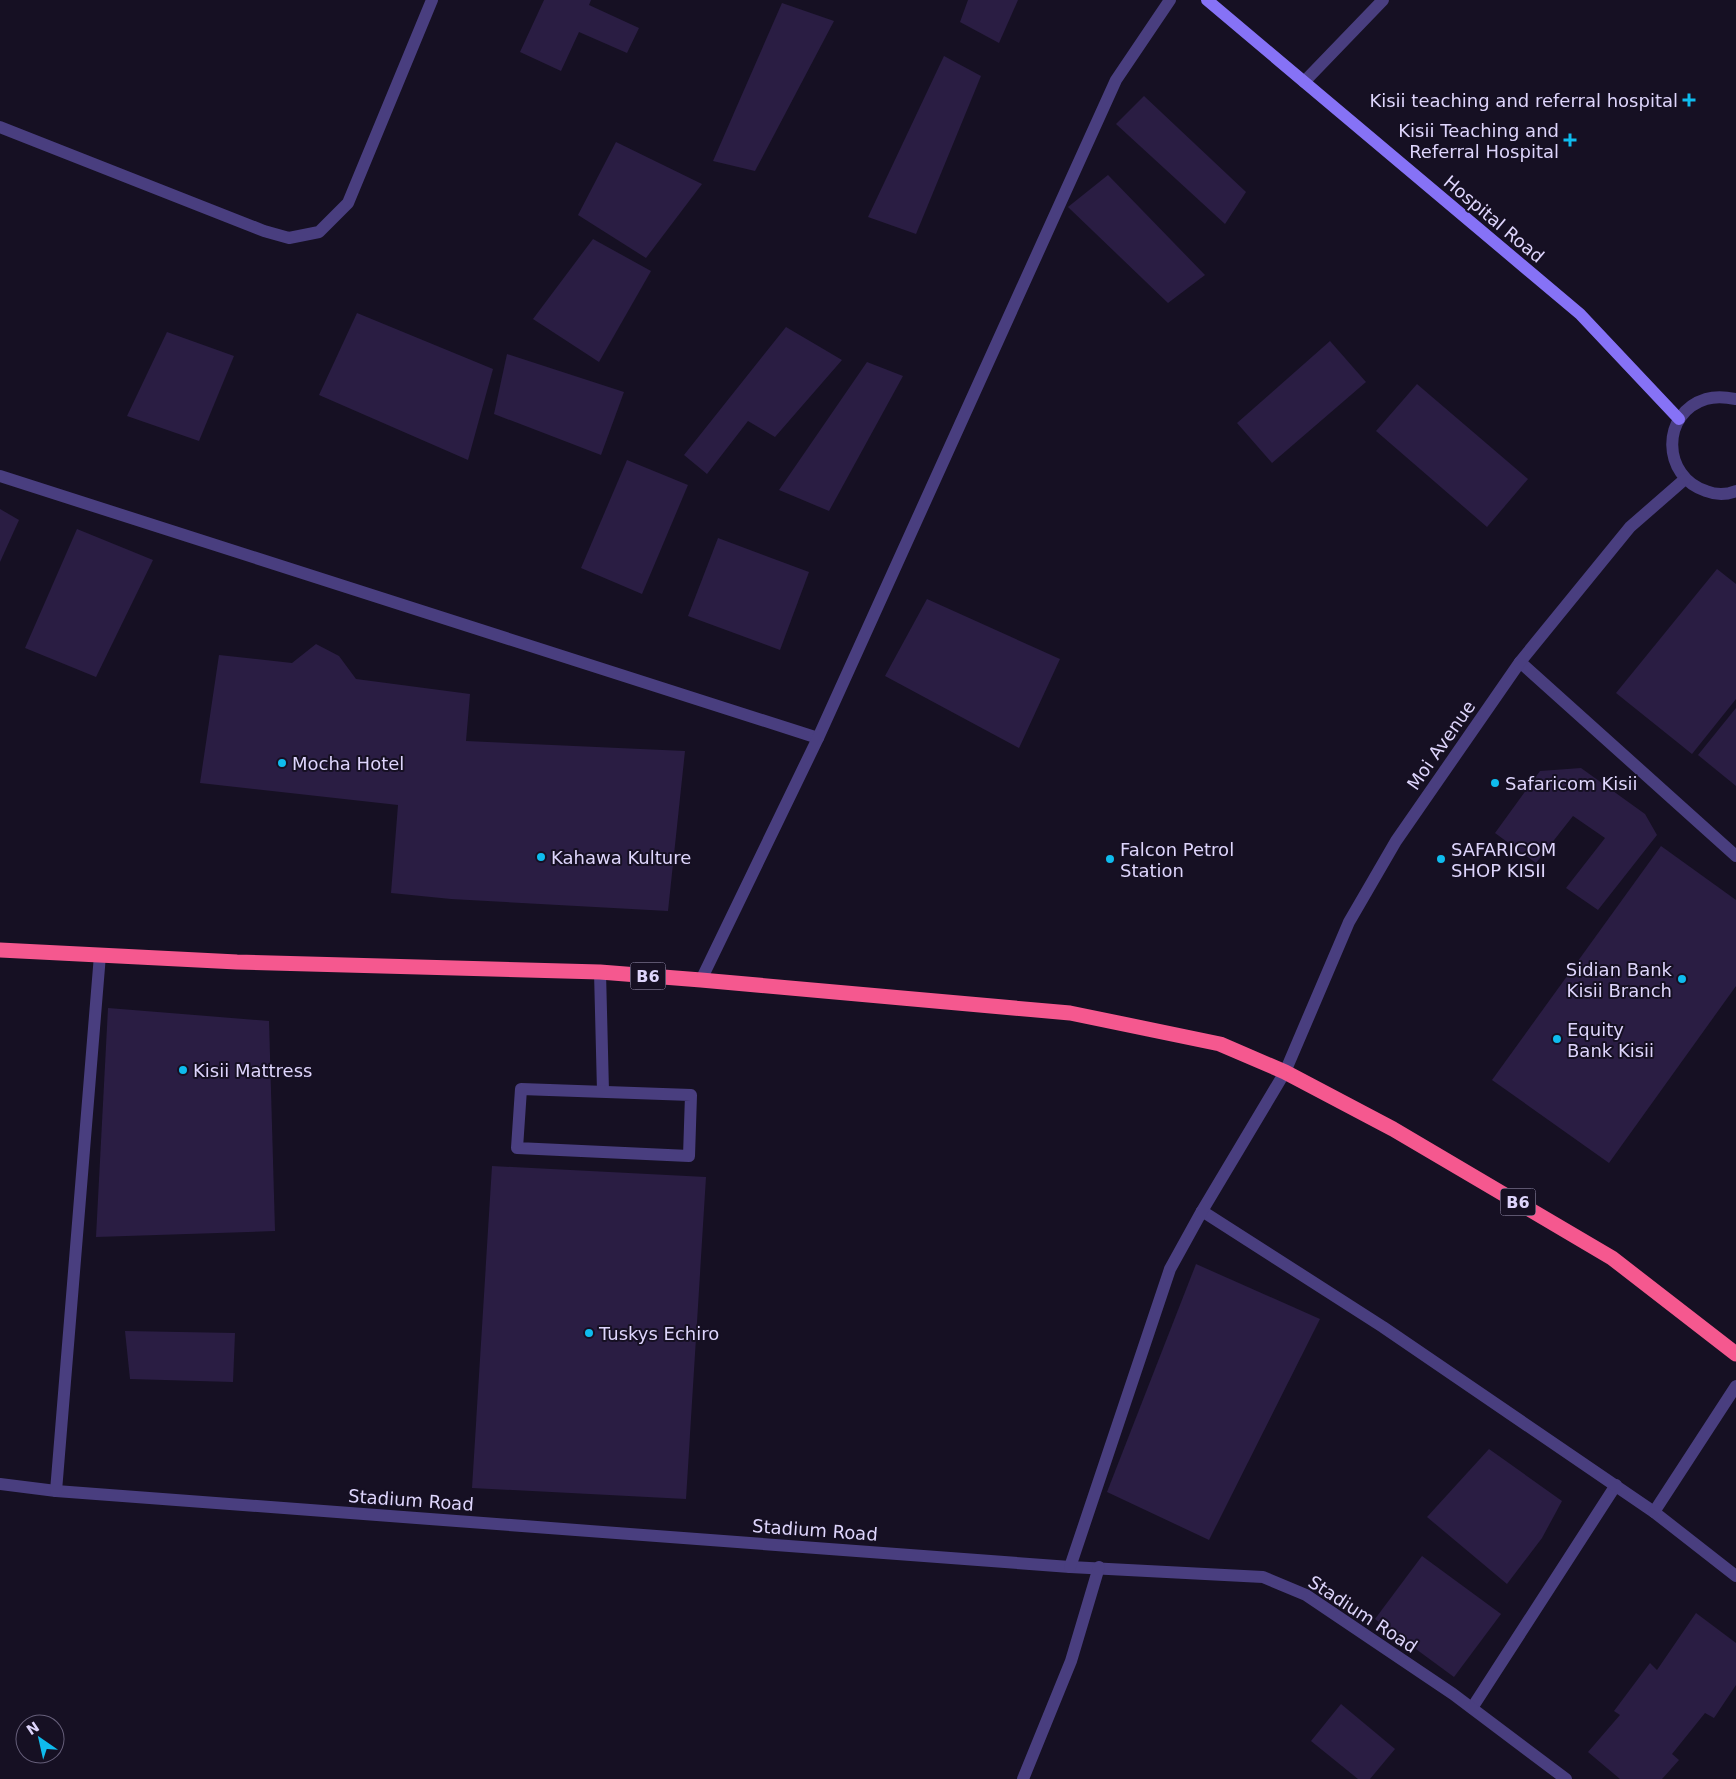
<svg xmlns="http://www.w3.org/2000/svg" width="1736" height="1779" viewBox="0 0 1736 1779" font-family="'DejaVu Sans',sans-serif">
<rect width="100%" height="100%" fill="#161023"/>
<g fill="#2a1d43">
<polygon points="544,0 591,0 589,5 639,28 627,53 579,32 561,71 520,52"/>
<polygon points="968,0 1018,0 999,43 960,22"/>
<polygon points="782,3 834,21 755,171 713,161"/>
<polygon points="944,56 981,76 916,234 868,217"/>
<polygon points="1144,96 1246,192 1225,224 1116,124"/>
<polygon points="616,142 702,184 646,258 578,215"/>
<polygon points="1108,175 1205,275 1168,303 1068,207"/>
<polygon points="593,239 651,271 599,362 533,319"/>
<polygon points="357,313 493,369 468,460 319,395"/>
<polygon points="786,327 842,360 775,437 748,421 707,474 684,455"/>
<polygon points="167,332 234,356 199,441 127,416"/>
<polygon points="1330,341 1366,382 1272,463 1237,423"/>
<polygon points="507,354 624,392 601,455 494,414"/>
<polygon points="867,362 903,376 829,511 779,490"/>
<polygon points="1417,384 1528,479 1487,527 1376,431"/>
<polygon points="627,460 688,485 642,594 581,568"/>
<polygon points="0,509 19,520 0,562"/>
<polygon points="77,529 153,560 96,677 25,648"/>
<polygon points="718,538 809,572 780,650 688,616"/>
<polygon points="1717,569 1736,584 1736,699 1692,754 1616,693"/>
<polygon points="927,599 1060,659 1019,748 885,676"/>
<polygon points="316,644 339,656 356,679 470,694 466,741 685,751 668,911 451,899 391,893 398,805 200,783 219,655 292,663"/>
<polygon points="1736,708 1736,786 1698,755"/>
<polygon points="1581,768 1645,814 1657,835 1598,910 1566,888 1605,838 1573,816 1536,863 1495,833 1540,771"/>
<polygon points="1661,846 1736,900 1736,986 1609,1163 1492,1080"/>
<polygon points="108,1008 269,1021 275,1231 96,1237"/>
<polygon points="492,1166 706,1177 686,1499 472,1488"/>
<polygon points="1196,1264 1320,1319 1209,1540 1107,1492"/>
<polygon points="125,1331 235,1333 233,1382 130,1379"/>
<polygon points="1489,1449 1562,1501 1542,1538 1507,1584 1427,1517"/>
<polygon points="1422,1556 1501,1614 1454,1677 1375,1619"/>
<polygon points="1696,1613 1736,1643 1736,1685 1714,1718 1705,1713 1672,1754 1679,1760 1662,1779 1620,1779 1588,1752 1620,1715 1614,1711 1650,1663 1657,1670"/>
<polygon points="1341,1704 1395,1749 1370,1779 1358,1779 1311,1741"/>
</g>
<g fill="none" stroke-linecap="round" stroke-linejoin="round">
<g stroke="#493e7f" stroke-width="12">
<polyline points="1304,82 1383,0"/>
<polyline points="600,972 603,1091"/>
<polygon points="521,1089 691,1095 689,1156 517,1148"/>
<polyline points="1472,1708 1616,1485"/>
</g>
<g stroke="#493e7f" stroke-width="12">
<polyline points="0,127 264,231 289,238 319,232 348,203 432,0"/>
<path d="M1736,399C1726,397 1716,396 1706,399C1660,413 1662,477 1706,491C1716,495 1726,495 1736,491"/>
<polyline points="0,476 818,738"/>
<polyline points="1520,662 1736,856"/>
<polyline points="701,980 818,738 1116,80 1170,0"/>
<polyline points="1202,1211 1383,1327 1654,1512"/>
<polyline points="1736,1386 1654,1512 1736,1576"/>
<polyline points="0,1484 56,1491 1070,1567 1263,1577 1306,1595 1453,1694 1566,1779"/>
<polyline points="56,1491 100,955"/>
<polyline points="1070,1567 1170,1269 1202,1211 1285,1072 1349,922 1396,841 1520,662 1630,527 1685,479"/>
<polyline points="1023,1779 1071,1661 1099,1567"/>
</g>
<polyline stroke="#8672f6" stroke-width="12" points="1207,0 1580,314 1679,419"/>
<polyline stroke="#f5588f" stroke-width="15" points="0,950 237,962 600,972 701,980 1070,1013 1220,1044 1285,1072 1393,1129 1612,1258 1736,1354"/>
</g>
<g fill="#0fbcee" stroke="#161023" stroke-width="2">
<path d="M1686.5 92.5h5v5h5v5h-5v5h-5v-5h-5v-5h5z"/>
<path d="M1567.5 132.5h5v5h5v5h-5v5h-5v-5h-5v-5h5z"/>
<circle cx="282" cy="763" r="5"/>
<circle cx="1495" cy="783" r="5"/>
<circle cx="541" cy="857" r="5"/>
<circle cx="1110" cy="859" r="5"/>
<circle cx="1441" cy="859" r="5"/>
<circle cx="1682" cy="979" r="5"/>
<circle cx="1557" cy="1039" r="5"/>
<circle cx="183" cy="1070" r="5"/>
<circle cx="589" cy="1333" r="5"/>
</g>
<g text-anchor="middle" dominant-baseline="central" stroke-width="4" stroke-linejoin="round" paint-order="stroke">
<g fill="#161023" stroke="#a29abb" stroke-width="1">
<rect x="630.5" y="962.5" width="35" height="27" rx="4"/>
<rect x="1500.5" y="1188.5" width="35" height="27" rx="4"/>
</g>
<g font-size="16" font-weight="bold" fill="#ded5fc">
<text x="648" y="976">B6</text>
<text x="1518" y="1202">B6</text>
</g>
<g font-size="18" fill="#ded5fc" stroke="#161023" text-anchor="start">
<text x="1678" y="100" text-anchor="end">Kisii teaching and referral hospital</text>
<text x="1559" y="130" text-anchor="end">Kisii Teaching and<tspan x="1559" dy="21">Referral Hospital</tspan></text>
<text x="292" y="763">Mocha Hotel</text>
<text x="1505" y="783">Safaricom Kisii</text>
<text x="1120" y="849">Falcon Petrol<tspan x="1120" dy="21">Station</tspan></text>
<text x="1451" y="849">SAFARICOM<tspan x="1451" dy="21">SHOP KISII</tspan></text>
<text x="551" y="857">Kahawa Kulture</text>
<text x="1672" y="969" text-anchor="end">Sidian Bank<tspan x="1672" dy="21">Kisii Branch</tspan></text>
<text x="1567" y="1029">Equity<tspan x="1567" dy="21">Bank Kisii</tspan></text>
<text x="193" y="1070">Kisii Mattress</text>
<text x="599" y="1333">Tuskys Echiro</text>
</g>
<g font-size="18" fill="#ded5fc" stroke="#161023">
<text transform="translate(1494 219) rotate(40)">Hospital Road</text>
<text transform="translate(1441 745) rotate(-55)">Moi Avenue</text>
<text transform="translate(411 1500) rotate(4)">Stadium Road</text>
<text transform="translate(815 1530) rotate(4)">Stadium Road</text>
<text transform="translate(1363 1614) rotate(33)">Stadium Road</text>
</g>
</g>
<g transform="translate(40 1739) rotate(326)"><circle r="24" fill="#161023" stroke="#665f7a"/>
<path d="M0-4L9 19L0 12L-9 19Z" fill="#0fbcee"/>
<text y="-8" font-size="14" font-weight="bold" text-anchor="middle" fill="#ded5fc">N</text>
</g>
</svg>
